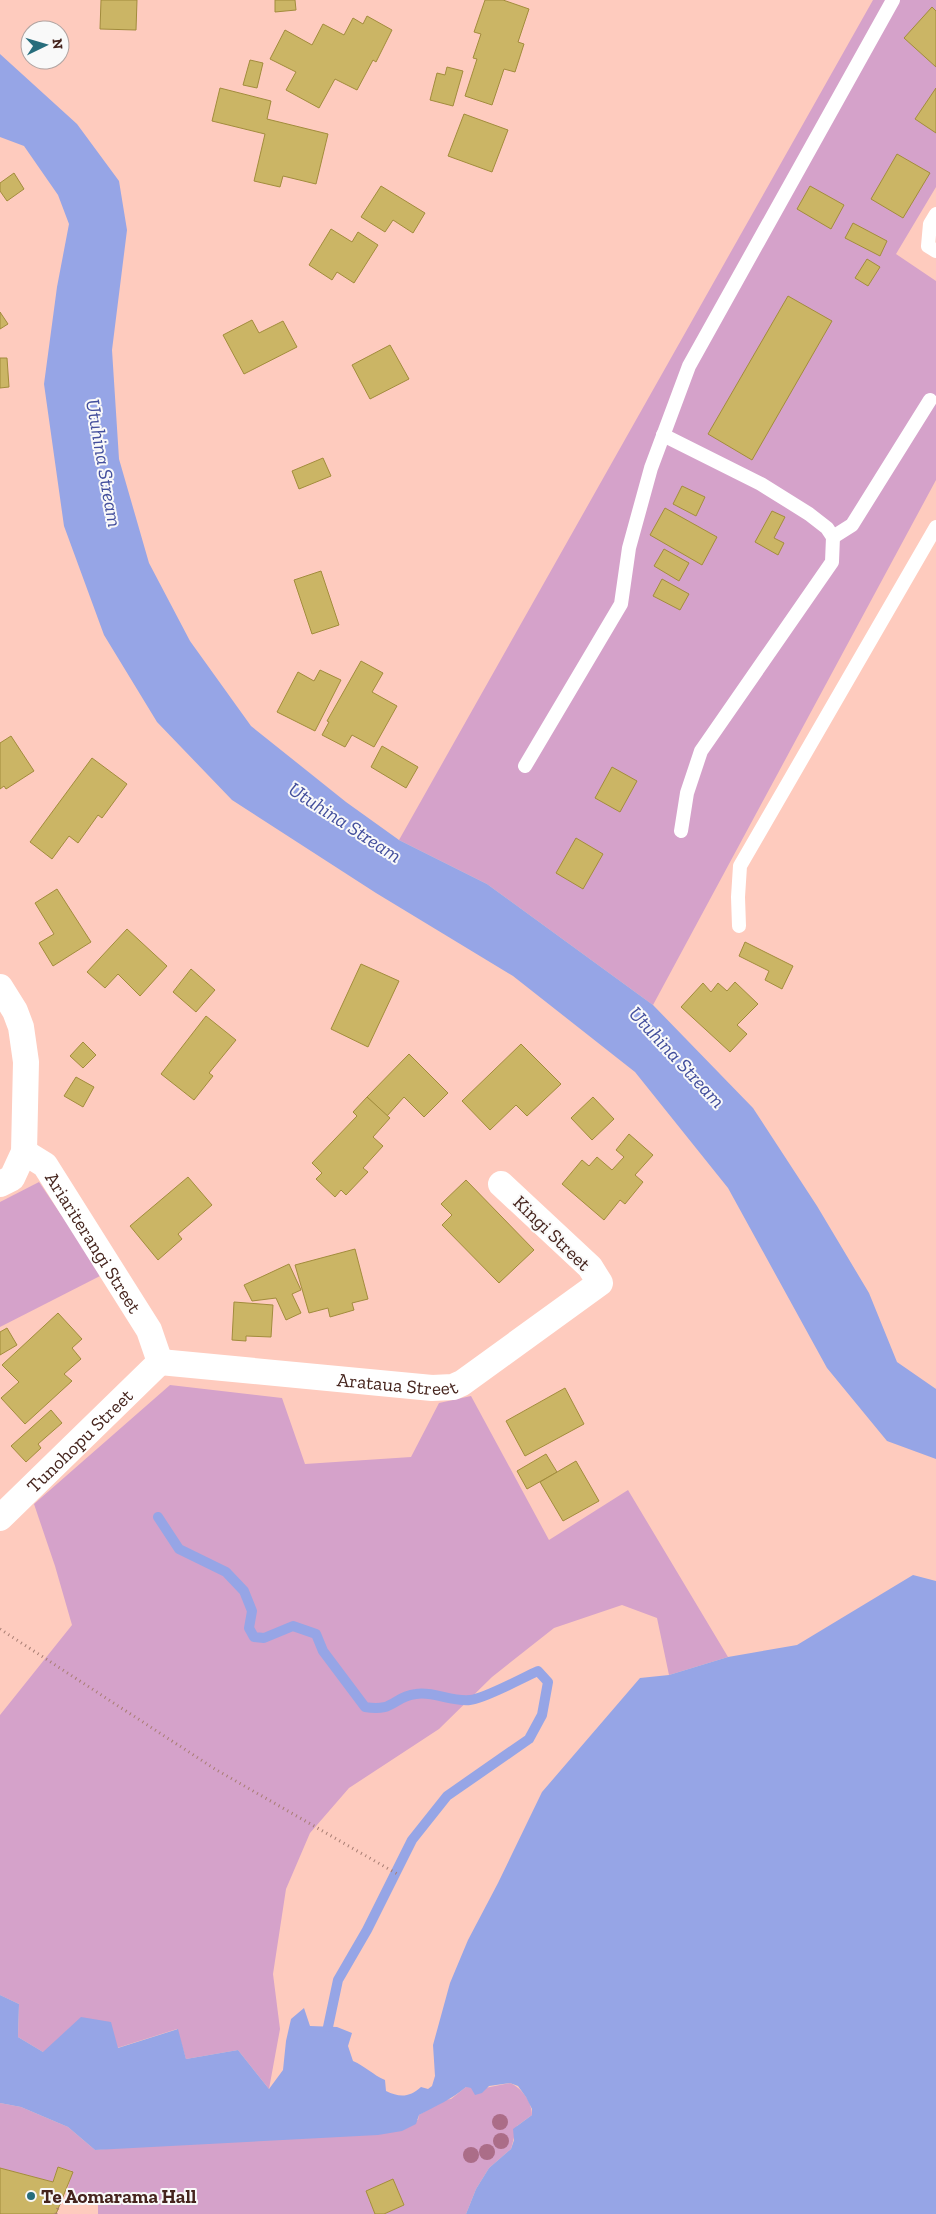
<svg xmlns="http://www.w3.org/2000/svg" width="936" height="2214" viewBox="0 0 936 2214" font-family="'Zilla Slab',serif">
<rect width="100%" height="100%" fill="#fecbbe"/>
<g fill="#d5a2ca">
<polygon points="873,0 936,0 936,187 896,254 936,281 936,480 653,1005 487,884 399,840"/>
<polygon points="39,1182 102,1275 0,1327 0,1202"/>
<polygon points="170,1385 282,1398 305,1464 411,1457 439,1403 471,1396 549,1540 628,1490 728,1657 669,1675 657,1618 622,1605 554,1628 492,1677 439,1729 349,1788 310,1833 286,1889 273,1974 280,2029 269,2089 238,2050 186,2059 177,2029 117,2048 43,2052 18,2037 19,2004 0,1995 0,1715 72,1625 55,1566 34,1504"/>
<path d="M510,2083C522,2088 532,2102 532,2115L517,2126L511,2149L489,2168L476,2189L466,2214H384L404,2205L393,2179L366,2191L375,2214H98V2204L66,2196L72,2171L58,2167L53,2182L0,2168V2103L21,2107L68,2127L95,2150L418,2120L419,2115L444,2100L451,2099L466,2087L485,2088Z"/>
</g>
<g fill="#96a5e6">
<polygon points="0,54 77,124 119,181 127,230 112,350 119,459 149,563 190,641 251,726 346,802 399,840 487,884 653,1005 753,1108 817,1206 869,1293 897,1362 936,1389 936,1459 887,1441 827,1368 728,1188 635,1072 513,976 376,893 232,800 157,722 104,635 64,526 44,384 57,287 69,224 58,195 24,146 0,137"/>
<path d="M913,1575L936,1581V2214H466L476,2189L489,2168L511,2149L514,2140L513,2129L532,2115V2109L526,2097L518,2086L510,2083L489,2086L482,2093L475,2095L471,2088L466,2087C452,2099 436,2106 419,2115L416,2124L402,2131L378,2135L95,2150L68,2127L21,2107L0,2103V1995L19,2004L18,2037L43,2052L81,2017L111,2022L118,2048L178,2029L186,2059L238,2050L269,2089L283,2070L286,2041L291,2019L304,2008L310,2026L337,2027L352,2033L348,2046L353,2061C365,2066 373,2075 385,2080L386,2091C400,2098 410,2097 421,2087L428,2089L432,2086L435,2076L433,2045L450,1983L468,1940L498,1883L542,1792L640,1678L669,1675L728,1657L797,1645Z"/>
</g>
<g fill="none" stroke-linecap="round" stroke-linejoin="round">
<path stroke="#96a5e6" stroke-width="10" d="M158,1517L179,1549L226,1572L244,1591L252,1611L249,1628L254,1637L264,1638L293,1626L316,1634L323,1651L365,1707C395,1712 392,1697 416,1694C433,1691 452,1702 470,1700C484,1699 522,1678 538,1671L548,1682L542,1715L529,1739L447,1796L412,1840L367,1930L338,1980L328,2027"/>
</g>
<g fill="#cbb565" stroke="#a28c3c">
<polygon points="101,0 137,0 136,30 100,29"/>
<polygon points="275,0 295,0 296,10 275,12"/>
<polygon points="485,0 503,0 529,9 518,42 524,44 515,72 504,69 492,105 465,96 477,59 473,58 481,34 474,32"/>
<polygon points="932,7 936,11 936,67 904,38"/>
<polygon points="367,16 392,30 376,62 373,60 357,90 335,79 319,108 286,90 296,72 270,59 285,30 312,45 323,24 344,35 353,18 363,24"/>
<polygon points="250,60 263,63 257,88 243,85"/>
<polygon points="447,67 463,71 453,106 430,100 437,73 445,75"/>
<polygon points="220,88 271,101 267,119 328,134 316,184 283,176 280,187 254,181 265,134 212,121"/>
<polygon points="936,88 936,133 915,119"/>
<polygon points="464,114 508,130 492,172 448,156"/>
<polygon points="897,154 930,173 903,218 871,199"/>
<polygon points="14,173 24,189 7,201 0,191 0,183"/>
<polygon points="381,186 425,213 413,233 393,220 385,232 361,217"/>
<polygon points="810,186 844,205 831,229 797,209"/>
<polygon points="853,223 887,241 880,256 845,238"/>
<polygon points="331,229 352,242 358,232 378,245 354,283 337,272 332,280 309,265"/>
<polygon points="867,259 880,267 868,286 855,278"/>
<polygon points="788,296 832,321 752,460 708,434"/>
<polygon points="0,312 8,324 0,329"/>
<polygon points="252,320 259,333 283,321 297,347 244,374 223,335"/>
<polygon points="390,345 409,379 370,399 352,365"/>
<polygon points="0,358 7,358 9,387 0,388"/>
<polygon points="323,458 331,476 299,489 292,471"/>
<polygon points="682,486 705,497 696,516 673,504"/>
<polygon points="665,508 717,537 702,565 650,535"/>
<polygon points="772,511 785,517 774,538 784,543 778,555 755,542"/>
<polygon points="664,549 689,563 679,581 654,566"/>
<polygon points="321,571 339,625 312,634 294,580"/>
<polygon points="662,579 689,594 680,610 653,596"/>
<polygon points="361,661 383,673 372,692 397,706 374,747 352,735 345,747 322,735 329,722 327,721"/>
<polygon points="320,670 341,680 315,731 277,712 298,672 314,681"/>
<polygon points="11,736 34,771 6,789 4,786 0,789 0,743"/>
<polygon points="382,746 418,767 406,788 371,767"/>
<polygon points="92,758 127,784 102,818 98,815 78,843 69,836 52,859 30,842"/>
<polygon points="612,767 637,781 620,812 595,798"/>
<polygon points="576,838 603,854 583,889 556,873"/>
<polygon points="57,889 91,942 53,966 39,943 54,934 35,903"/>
<polygon points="127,929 167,966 140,996 118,974 105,988 87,972"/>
<polygon points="745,942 793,966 782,989 765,980 769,971 739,956"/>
<polygon points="361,964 399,981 368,1047 331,1029"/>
<polygon points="191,969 215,990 196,1012 173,992"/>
<polygon points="735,982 758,1004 737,1025 747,1034 730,1052 681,1007 703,983 711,992 718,983 727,991"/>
<polygon points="206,1016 236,1040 209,1073 213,1076 194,1100 161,1074"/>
<polygon points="83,1042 96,1055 83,1068 70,1056"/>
<polygon points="521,1044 561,1084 527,1116 516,1105 490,1130 462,1101"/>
<polygon points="409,1054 448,1093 424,1117 404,1097 387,1116 367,1097"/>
<polygon points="76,1077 94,1087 83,1107 64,1096"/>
<polygon points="367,1097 390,1118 373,1137 383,1146 363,1168 368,1172 346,1195 341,1190 335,1197 316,1179 322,1173 312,1163 357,1116 353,1112"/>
<polygon points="593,1097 614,1119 592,1140 571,1118"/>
<polygon points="629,1134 653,1155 635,1175 643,1182 625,1204 620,1200 604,1220 562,1184 582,1160 589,1166 597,1157 612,1170 624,1157 616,1150"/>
<polygon points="188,1177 212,1205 178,1234 182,1239 158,1260 130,1226"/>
<polygon points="466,1180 534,1250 499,1283 442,1225 452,1215 441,1204"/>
<polygon points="355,1249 368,1299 352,1303 354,1310 330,1317 328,1308 309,1313 295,1265"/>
<polygon points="289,1264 301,1290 292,1294 301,1313 286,1320 276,1298 252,1301 244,1285"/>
<polygon points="234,1302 273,1305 271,1337 246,1336 246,1341 232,1340"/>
<polygon points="58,1313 82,1339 72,1348 81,1359 64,1374 72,1381 25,1424 1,1398 19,1382 2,1365"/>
<polygon points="7,1328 17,1345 0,1355 0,1332"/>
<polygon points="565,1388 584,1424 525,1456 506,1421"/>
<polygon points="51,1410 62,1423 38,1444 41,1448 26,1462 11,1446"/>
<polygon points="546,1454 557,1472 527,1489 517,1471"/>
<polygon points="576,1461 599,1501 563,1521 540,1482"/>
<polygon points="58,2167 73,2172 56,2214 0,2214 0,2168 53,2182"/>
<polygon points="393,2179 404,2205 384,2214 375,2214 366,2191"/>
</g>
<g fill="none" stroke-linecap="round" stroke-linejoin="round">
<g stroke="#a77d72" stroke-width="3" stroke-dasharray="1 4" stroke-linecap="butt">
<polyline points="0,1629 215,1769 399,1875"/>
<polyline points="56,2214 60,2202"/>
</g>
<g stroke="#fff" stroke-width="14">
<polyline points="936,214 930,224 928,246 936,251"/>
<polyline points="663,435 761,484 809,514 827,528 833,537 832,562 701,751 687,793 681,831"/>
<polyline points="833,537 852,525 930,400"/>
<polyline points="525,766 621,604 629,548 651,468 689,366 893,0"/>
<polyline points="739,926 738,897 740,866 936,527"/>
</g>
<g stroke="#fff" stroke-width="26">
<polyline points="0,987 15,1011 21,1027 26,1062 24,1152 12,1178 0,1184"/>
<path id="s1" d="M24,1152L45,1165L149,1330L160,1362"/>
<path id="s2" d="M160,1362L432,1388L453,1387L462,1383L600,1283L590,1267L501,1184"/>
<path id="s3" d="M0,1518L160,1362"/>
</g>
</g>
<g fill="#ab6d88">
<circle cx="500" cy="2122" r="8"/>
<circle cx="501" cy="2141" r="8"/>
<circle cx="487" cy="2152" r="8"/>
<circle cx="471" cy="2155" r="8"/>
</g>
<circle fill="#276d7c" stroke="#f9f9f9" stroke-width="2" cx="31" cy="2196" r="5"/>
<g text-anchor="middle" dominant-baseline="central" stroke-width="4" stroke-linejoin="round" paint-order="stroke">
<g font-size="19" fill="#45241d" stroke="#f9f9f9">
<text transform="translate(552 1233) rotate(44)">Kingi Street</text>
<text stroke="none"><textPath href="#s1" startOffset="116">Ariariterangi Street</textPath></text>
<text stroke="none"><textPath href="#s2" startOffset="238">Arataua Street</textPath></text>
<text stroke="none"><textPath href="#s3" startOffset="111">Tunohopu Street</textPath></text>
</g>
<g font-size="19" font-weight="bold" fill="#45241d" stroke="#f9f9f9" text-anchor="start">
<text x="41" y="2196">Te Aomarama Hall</text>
</g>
<g font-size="20" font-style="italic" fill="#424e9c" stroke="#f9f9f9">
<text transform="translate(104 463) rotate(80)">Utuhina Stream</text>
<text transform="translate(345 822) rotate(33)">Utuhina Stream</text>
<text transform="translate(677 1057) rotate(47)">Utuhina Stream</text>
</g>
</g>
<g transform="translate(45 45) rotate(85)"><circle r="24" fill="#f9f9f9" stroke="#b1a4a1"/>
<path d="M0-4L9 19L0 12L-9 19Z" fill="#276d7c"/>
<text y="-8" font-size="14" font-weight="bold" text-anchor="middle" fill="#45241d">N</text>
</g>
</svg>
